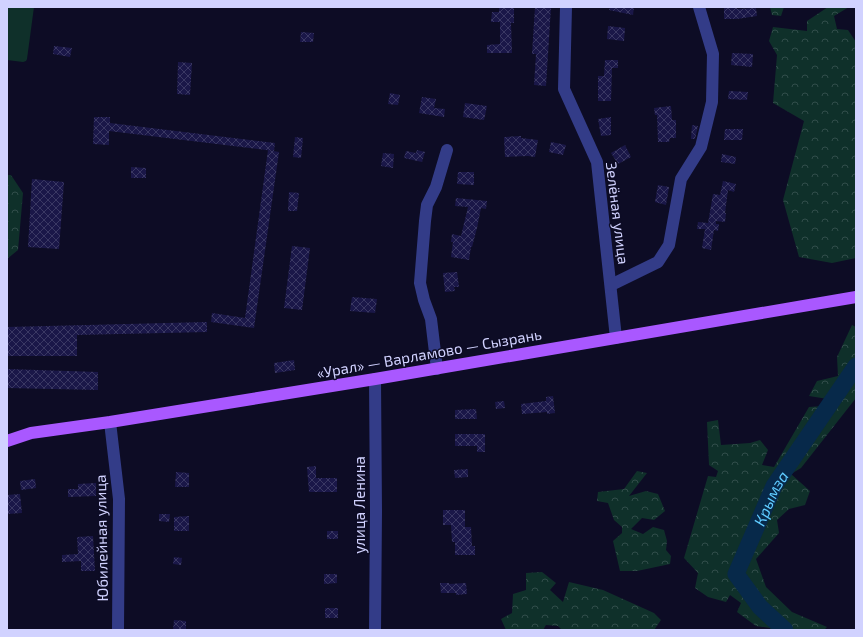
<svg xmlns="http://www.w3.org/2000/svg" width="863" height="637" viewBox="0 0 863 637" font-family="'Exo 2',sans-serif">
<defs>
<pattern id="forest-crowns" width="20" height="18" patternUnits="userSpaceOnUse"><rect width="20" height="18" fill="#0f302a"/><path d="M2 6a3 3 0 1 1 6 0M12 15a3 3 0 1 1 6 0" fill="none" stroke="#314d4a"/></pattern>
<pattern id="building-cross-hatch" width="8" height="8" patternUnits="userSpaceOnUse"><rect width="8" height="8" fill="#1a1748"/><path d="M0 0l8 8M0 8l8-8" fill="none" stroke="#3a3863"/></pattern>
</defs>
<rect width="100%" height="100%" fill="#0d0c25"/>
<g fill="url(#forest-crowns)">
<polygon points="770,7 784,7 781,16 772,15"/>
<polygon points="828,7 849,7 834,16 837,29 848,30 856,42 856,258 832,263 799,257 783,200 804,121 773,103 777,55 769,41 773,27 807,31 807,21"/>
<polygon points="7,175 11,175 23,193 18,250 7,259"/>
<polygon points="852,325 856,327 856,398 801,468 791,474 810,491 805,505 789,509 777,520 779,533 756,559 766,587 792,612 827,627 824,630 771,630 770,628 756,626 737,612 741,603 730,595 726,602 708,597 695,588 698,573 684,558 708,476 716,477 718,471 709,465 707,422 718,420 721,445 750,443 760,440 768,450 762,465 774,467 809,407 823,406 828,399 809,396 817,381 838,376 837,357"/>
<polygon points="637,471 647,473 629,496 646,491 658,494 665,511 654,520 642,518 631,529 643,534 653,527 664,530 667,541 666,550 671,556 670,564 637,571 620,571 613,541 622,533 622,527 614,520 608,503 597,501 598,492 624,489"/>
<polygon points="542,572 556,583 550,590 563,602 569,582 603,590 654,613 661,620 654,630 562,630 558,626 546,625 543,630 506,630 501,619 512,613 513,594 526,590 526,573"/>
</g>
<polygon fill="#0f302a" points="7,7 34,7 27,59 26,61 23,62 7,60"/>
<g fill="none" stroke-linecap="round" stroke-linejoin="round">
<path stroke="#07294a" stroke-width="17" id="s1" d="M785,630L760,607L736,574L774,486L856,366"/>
</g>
<g fill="url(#building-cross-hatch)">
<polygon points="499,7 514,8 514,23 511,23 512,53 487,53 487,45 500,44 500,22 491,22 492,12 499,12"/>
<polygon points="535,7 551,7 546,86 534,85 536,54 532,54"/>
<polygon points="610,7 634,7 633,15 609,10"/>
<polygon points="724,7 737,7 737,9 756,8 757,16 737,19 724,19"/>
<polygon points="608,26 625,28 624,41 607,39"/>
<polygon points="301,32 314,33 313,42 300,42"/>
<polygon points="54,46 72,48 70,57 53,54"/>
<polygon points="732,53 753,54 752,67 731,65"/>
<polygon points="605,60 618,60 618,68 612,68 611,101 598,101 598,76 604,76"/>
<polygon points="178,62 192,63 190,95 177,94"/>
<polygon points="729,91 748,92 747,100 728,99"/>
<polygon points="390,93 400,95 398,105 388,104"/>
<polygon points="422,97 436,99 434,108 445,109 444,117 419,113"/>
<polygon points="465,103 487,106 484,120 463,117"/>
<polygon points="671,106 672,120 676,120 676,138 670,138 669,142 658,142 657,115 655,115 654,108"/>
<polygon points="94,117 110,117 110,123 275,143 274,151 109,131 109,145 93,144"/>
<polygon points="611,117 611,135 601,136 598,119"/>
<polygon points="692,125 698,126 695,139 691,139"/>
<polygon points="725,129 743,129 742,140 724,140"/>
<polygon points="521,136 521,138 538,140 535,157 528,156 505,157 504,137"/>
<polygon points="295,137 303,138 301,158 293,157"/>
<polygon points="551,142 566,145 563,155 549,152"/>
<polygon points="625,145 631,157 618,164 611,153"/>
<polygon points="268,150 279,152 254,328 211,322 212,313 245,318"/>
<polygon points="417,150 425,152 422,162 404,158 406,151 416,153"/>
<polygon points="383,153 394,154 393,168 381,166"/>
<polygon points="722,154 736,157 735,164 721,162"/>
<polygon points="131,167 146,168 146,178 131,178"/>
<polygon points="458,172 474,172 474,185 457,184"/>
<polygon points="32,179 64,182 59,249 28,247"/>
<polygon points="723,181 736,184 734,192 728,190 725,213 726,213 725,222 716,221 716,224 719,224 718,231 714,230 711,250 702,248 705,229 697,229 698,222 708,223 713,194 720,195"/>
<polygon points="658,185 669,187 666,205 655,202"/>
<polygon points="289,192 299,193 297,211 288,211"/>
<polygon points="456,198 487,201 486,209 481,208 477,228 472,247 471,247 469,260 451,257 453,242 451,242 452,234 461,236 468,207 455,206"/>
<polygon points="292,246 310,248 302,310 284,308"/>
<polygon points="457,272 459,287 454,287 455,291 445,292 443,273"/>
<polygon points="352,297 377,299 375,313 350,311"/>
<polygon points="207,322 207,332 77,335 77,356 7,356 7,327"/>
<polygon points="294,360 295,370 275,373 274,363"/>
<polygon points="7,369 98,372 98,390 7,388"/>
<polygon points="553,396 555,413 547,414 547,412 522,414 521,404 546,401 546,397"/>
<polygon points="504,401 505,408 496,409 495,402"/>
<polygon points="476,409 477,419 455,419 455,410"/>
<polygon points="455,434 485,434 485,452 477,452 477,446 455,446"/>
<polygon points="316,466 316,478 337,478 337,492 309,492 307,467"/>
<polygon points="468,469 468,477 455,478 454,470"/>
<polygon points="176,472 189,473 189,487 175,487"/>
<polygon points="35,479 36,488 21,490 20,481"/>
<polygon points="96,483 96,496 68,497 68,489 78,489 78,484"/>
<polygon points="20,494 22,513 8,514 7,495"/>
<polygon points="443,510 465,510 465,527 471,527 472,546 475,546 475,555 455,555 455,542 452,542 451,525 443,525"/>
<polygon points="159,514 170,514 169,522 159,521"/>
<polygon points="189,516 189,531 174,531 174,517"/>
<rect x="327" y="531" width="11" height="8"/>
<polygon points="93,536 95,571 81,571 81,561 62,562 62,555 78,554 77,537"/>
<polygon points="174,557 182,558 181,565 173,564"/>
<polygon points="324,574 337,574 337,583 324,584"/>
<polygon points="440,583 449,583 449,584 466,583 467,594 456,595 456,593 441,593"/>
<rect x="325" y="608" width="13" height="10"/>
<polygon points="174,620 186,621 186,630 173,630"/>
</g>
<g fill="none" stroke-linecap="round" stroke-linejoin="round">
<g stroke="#333c88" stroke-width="12">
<polyline points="566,7 564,89 597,162 616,338"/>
<polyline points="611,285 658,262 669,245 681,179 701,147 712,102 713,54 699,7"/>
<polyline points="437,369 431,319 424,300 420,283 425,221 427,205 436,187 447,150"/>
<polyline points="110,422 119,499 118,630"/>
<polyline points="375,630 376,511 375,379"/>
</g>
<polyline stroke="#a958ff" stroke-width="12" points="7,441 31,433 110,422 375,379 856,297"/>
</g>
<g text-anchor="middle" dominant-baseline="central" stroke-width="3" stroke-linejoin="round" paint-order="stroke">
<g font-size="15" fill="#d1d2ff" stroke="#0d0c25">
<text transform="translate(618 213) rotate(83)">Зелёная улица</text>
<text transform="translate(429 353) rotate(-10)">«Урал» — Варламово — Сызрань</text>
<text transform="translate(359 505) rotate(-90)">улица Ленина</text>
<text transform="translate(101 538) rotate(-91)">Юбилейная улица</text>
</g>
<g font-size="16" font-style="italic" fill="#5fcbff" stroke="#0d0c25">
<text stroke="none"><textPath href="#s1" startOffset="158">Крымза</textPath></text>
</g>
</g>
<rect width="863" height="637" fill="none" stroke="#d1d2ff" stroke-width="16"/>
</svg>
